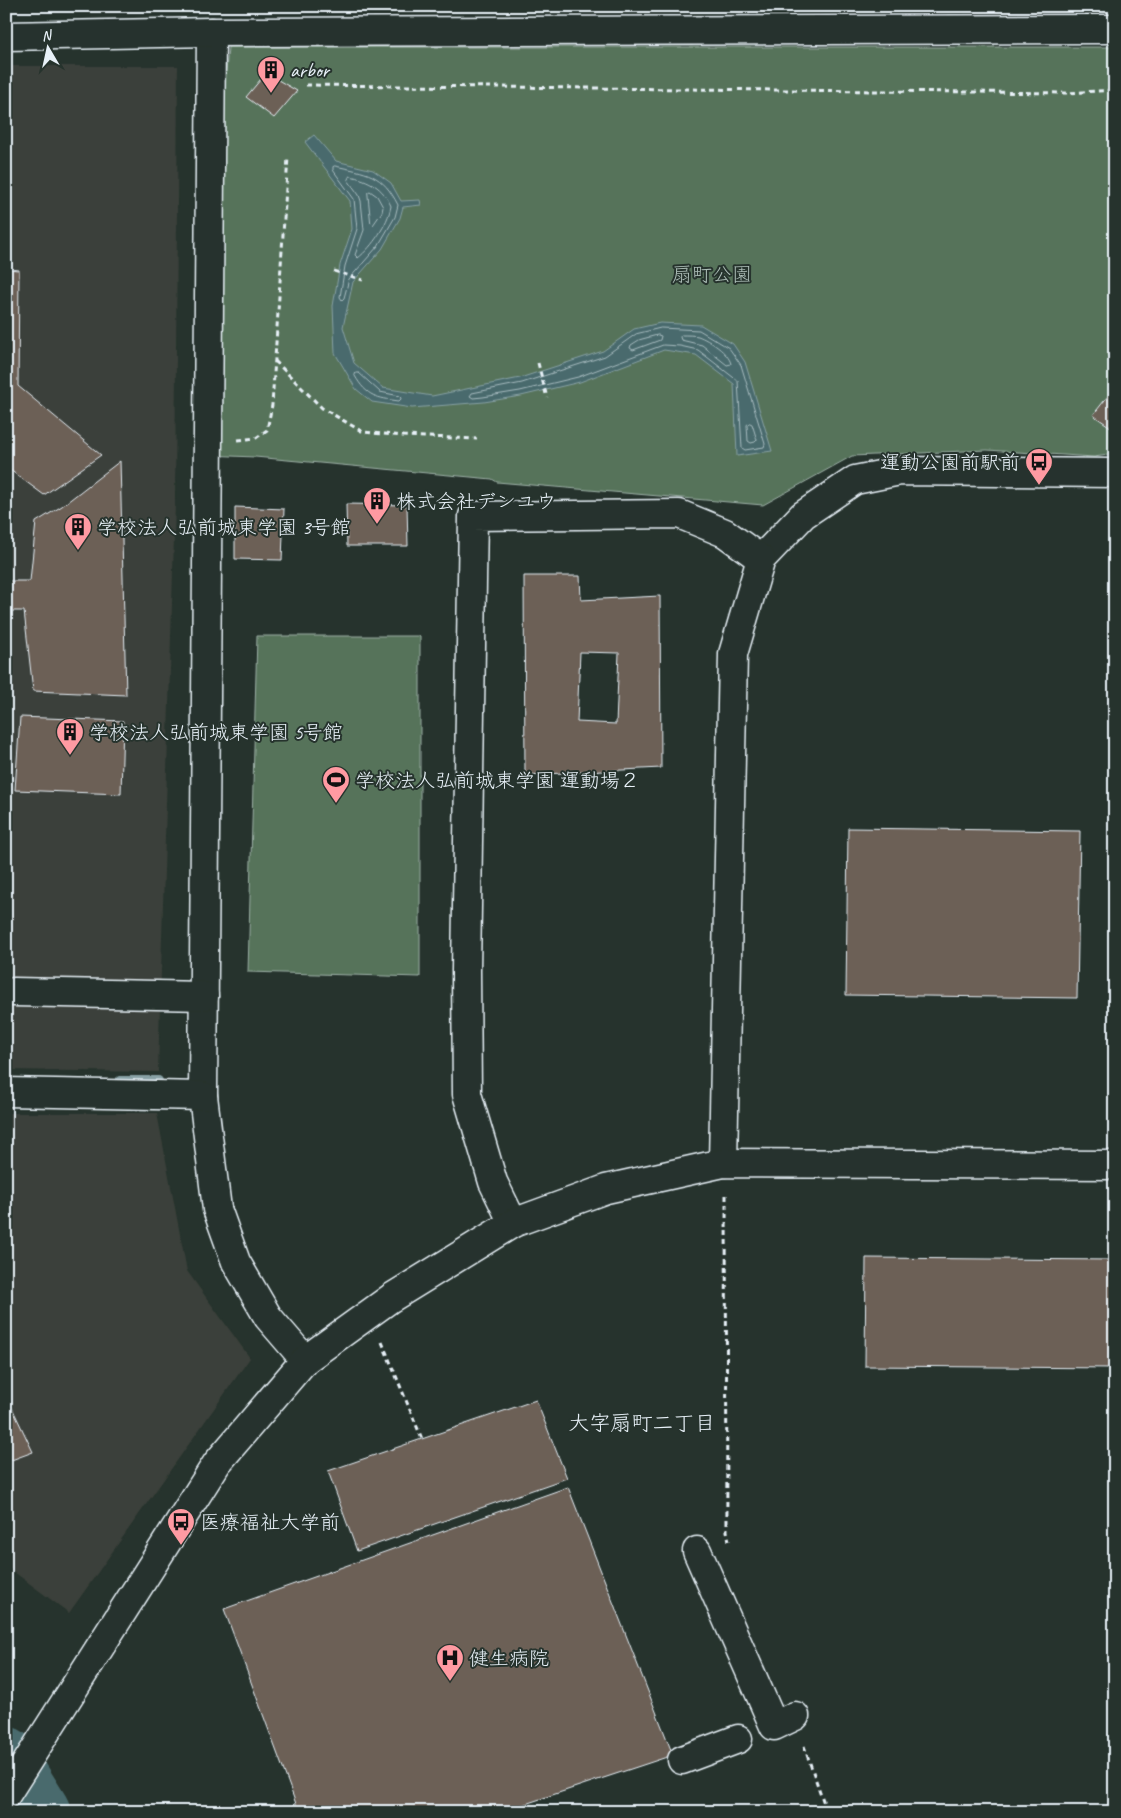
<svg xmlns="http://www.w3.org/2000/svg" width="1121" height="1818" viewBox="0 0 1121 1818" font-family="Caveat,'Klee One',sans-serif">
<rect width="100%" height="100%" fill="#26332d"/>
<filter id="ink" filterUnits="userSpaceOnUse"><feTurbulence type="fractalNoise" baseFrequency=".02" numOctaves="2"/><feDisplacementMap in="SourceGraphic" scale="10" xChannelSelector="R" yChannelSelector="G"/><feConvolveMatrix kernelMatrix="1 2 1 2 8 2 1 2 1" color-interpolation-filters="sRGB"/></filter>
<g filter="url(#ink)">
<g fill="#3b403a">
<polygon points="6,66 178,66 175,504 158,1072 6,1070"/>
<polygon points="6,1113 157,1113 187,1271 250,1358 69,1613 6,1566"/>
</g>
<g fill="#56735a" stroke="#9fb2a9">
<polygon points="228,47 1115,47 1115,454 1094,457 987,450 852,456 763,505 497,482 492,479 255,457 207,455 219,163"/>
<polygon points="257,636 420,636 420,977 248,972"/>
</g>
<polygon fill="#486b6d" stroke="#88a1a5" points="314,135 336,161 373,170 391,183 401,201 420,200 421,205 403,207 400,218 382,249 353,282 343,327 354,363 383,388 432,396 520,378 603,351 634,329 660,323 701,325 733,344 745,362 772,451 737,456 734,384 696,355 664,350 580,382 521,396 484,402 412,408 372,402 356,389 335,353 333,306 340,265 352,229 350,201 305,142"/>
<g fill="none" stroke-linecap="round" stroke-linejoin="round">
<g stroke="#a8bbc0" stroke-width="1">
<path d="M335,166C367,173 382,173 398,205L395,217L378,246L349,279L344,298L342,300L340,297L345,266L357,229L354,199L333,170V167Z"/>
<path d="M350,176C369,180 383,187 391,206C388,224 372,247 358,258L355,255L364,230L361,201L359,195L348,180Z"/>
<polygon points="368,192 370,191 377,196 383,207 382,212 373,225 371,223"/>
<polygon points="661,328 699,330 729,348 741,365 765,444 764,447 745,450 742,448 738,381 698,350 680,346 663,345 578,377 520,391 483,397 473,398 470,396 472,393 522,383 605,356 636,334"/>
<polygon points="658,335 661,336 660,340 633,350 630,348 631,345 639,340"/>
<path d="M682,335C687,335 694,335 698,336C709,340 729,353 731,364L727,365L702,345L681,340L680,337Z"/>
<path d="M356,373H359L380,392L400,396L401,399L399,401C377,398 367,397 355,376Z"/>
<polygon points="750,423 752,424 757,440 755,442 751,443 748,441 747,425"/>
</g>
<polyline stroke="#88a1a5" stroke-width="10" points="120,1081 158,1081"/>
<polyline stroke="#486b6d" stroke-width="61" points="6,1757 40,1812"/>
</g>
<g fill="#6c6057" stroke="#e8f1f8" fill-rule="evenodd">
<polygon points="266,73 297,91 274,118 246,97"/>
<polygon points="6,269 19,270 18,386 101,455 44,495 6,467"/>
<polygon points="1112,391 1115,392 1115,430 1093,415"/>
<polygon points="120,461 126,695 33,691 24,611 6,611 6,581 30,581 36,522 62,506"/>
<polygon points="346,504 407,505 408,546 347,546"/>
<polygon points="235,507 284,509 282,560 235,559"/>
<path d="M524,576H580L581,600L660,596L661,768L525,775ZM580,652L619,653L616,724L577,722Z"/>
<polygon points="20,717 123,721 121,794 15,790"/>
<polygon points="848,828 1080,831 1077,998 846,995"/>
<polygon points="866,1258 1115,1260 1115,1368 865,1366"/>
<polygon points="6,1395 33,1452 6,1462"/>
<polygon points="536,1400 567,1478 357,1551 328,1471"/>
<polygon points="568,1487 673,1755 501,1812 299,1812 224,1609"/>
</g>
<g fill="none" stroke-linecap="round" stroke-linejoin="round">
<defs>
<g id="minor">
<polyline points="211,32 203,1096 217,1209 236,1262 268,1317 305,1360"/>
<polyline points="6,36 211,32 1115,29"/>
<polyline points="14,992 204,996"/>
<polyline points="6,1092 203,1096"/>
<polyline points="723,1163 733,654 761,559 803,515 855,480 900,471 1115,473"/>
<polyline points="513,1223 493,1182 467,1094 466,971 473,516 679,514 725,533 761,559"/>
<polyline points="697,1551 774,1726 795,1716"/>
<polyline points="682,1760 738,1739"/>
<polyline points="6,1795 217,1463 305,1360 391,1298 513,1223 606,1189 723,1163 1115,1165"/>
</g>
</defs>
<use href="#minor" stroke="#e8f1f8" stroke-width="31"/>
<g stroke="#e8f1f8" stroke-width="3" stroke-dasharray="5 4" stroke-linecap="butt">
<polyline points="306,85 1066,93 1115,90"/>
<polyline points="334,271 363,280"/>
<polyline points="1108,354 1115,360"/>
<polyline points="275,361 322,408 363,432 403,436 477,439"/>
<polyline points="538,363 547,398"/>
<polyline points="238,440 256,438 267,430 272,405 288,157"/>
<polyline points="726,1195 727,1531 729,1541"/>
<polyline points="382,1342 422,1439"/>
<polyline points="804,1746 827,1812"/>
</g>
<use href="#minor" stroke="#26332d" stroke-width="28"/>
</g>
</g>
<defs>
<symbol id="building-pin" viewBox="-11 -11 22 30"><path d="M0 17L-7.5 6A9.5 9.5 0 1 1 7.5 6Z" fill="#ff9aa2" stroke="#26332d"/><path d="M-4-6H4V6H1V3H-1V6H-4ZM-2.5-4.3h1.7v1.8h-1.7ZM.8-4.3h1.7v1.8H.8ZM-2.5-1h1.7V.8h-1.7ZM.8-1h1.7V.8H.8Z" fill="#111"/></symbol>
<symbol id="bus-pin" viewBox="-11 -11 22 30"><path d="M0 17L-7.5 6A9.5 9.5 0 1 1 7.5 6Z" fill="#ff9aa2" stroke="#26332d"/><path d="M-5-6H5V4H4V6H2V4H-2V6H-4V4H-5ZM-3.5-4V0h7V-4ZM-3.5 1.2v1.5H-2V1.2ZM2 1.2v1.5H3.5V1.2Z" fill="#111"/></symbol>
<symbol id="stadium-pin" viewBox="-11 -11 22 30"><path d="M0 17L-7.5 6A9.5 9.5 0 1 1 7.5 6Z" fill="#ff9aa2" stroke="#26332d"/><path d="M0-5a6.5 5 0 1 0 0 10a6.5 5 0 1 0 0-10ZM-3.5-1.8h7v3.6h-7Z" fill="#111"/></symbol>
<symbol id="hospital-pin" viewBox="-11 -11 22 30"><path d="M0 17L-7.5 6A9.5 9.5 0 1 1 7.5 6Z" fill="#ff9aa2" stroke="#26332d"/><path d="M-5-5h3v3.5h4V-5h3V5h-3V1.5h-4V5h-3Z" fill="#111"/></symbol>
</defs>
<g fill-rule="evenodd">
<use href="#building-pin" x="255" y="54" width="32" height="43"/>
<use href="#bus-pin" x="1023" y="446" width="32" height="43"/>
<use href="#building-pin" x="361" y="485" width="32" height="43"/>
<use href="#building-pin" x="62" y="511" width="32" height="43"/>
<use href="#building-pin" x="54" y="716" width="32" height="43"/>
<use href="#stadium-pin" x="320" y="764" width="32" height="43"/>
<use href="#bus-pin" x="165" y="1506" width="32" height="43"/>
<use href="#hospital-pin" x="434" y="1642" width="32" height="43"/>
</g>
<g text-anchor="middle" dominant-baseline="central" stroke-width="4" stroke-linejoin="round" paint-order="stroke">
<g font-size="20" fill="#e8f1f8" stroke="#26332d" text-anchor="start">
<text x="290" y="70">arbor</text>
<text x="1020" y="462" text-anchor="end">運動公園前駅前</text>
<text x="396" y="501">株式会社デンユウ</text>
<text x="97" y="527">学校法人弘前城東学園 3号館</text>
<text x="89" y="732">学校法人弘前城東学園 5号館</text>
<text x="355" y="780">学校法人弘前城東学園 運動場２</text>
<text x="200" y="1522">医療福祉大学前</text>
<text x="469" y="1658">健生病院</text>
</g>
<g font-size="20" fill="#aebfb9" stroke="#26332d">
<text x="712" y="274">扇町公園</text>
</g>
<g font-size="21" fill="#e8f1f8" stroke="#26332d">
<text x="642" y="1423">大字扇町二丁目</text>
</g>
</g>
<rect width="1121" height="1818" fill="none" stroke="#26332d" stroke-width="25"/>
<rect x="12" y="12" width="1096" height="1793" fill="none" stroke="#e8f1f8" stroke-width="2" filter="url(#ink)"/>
<g transform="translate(48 48) rotate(351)" stroke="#26332d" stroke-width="4" paint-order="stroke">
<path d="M0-4L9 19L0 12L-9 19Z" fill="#e8f1f8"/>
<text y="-8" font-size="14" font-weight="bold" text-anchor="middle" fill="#e8f1f8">N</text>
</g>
</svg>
